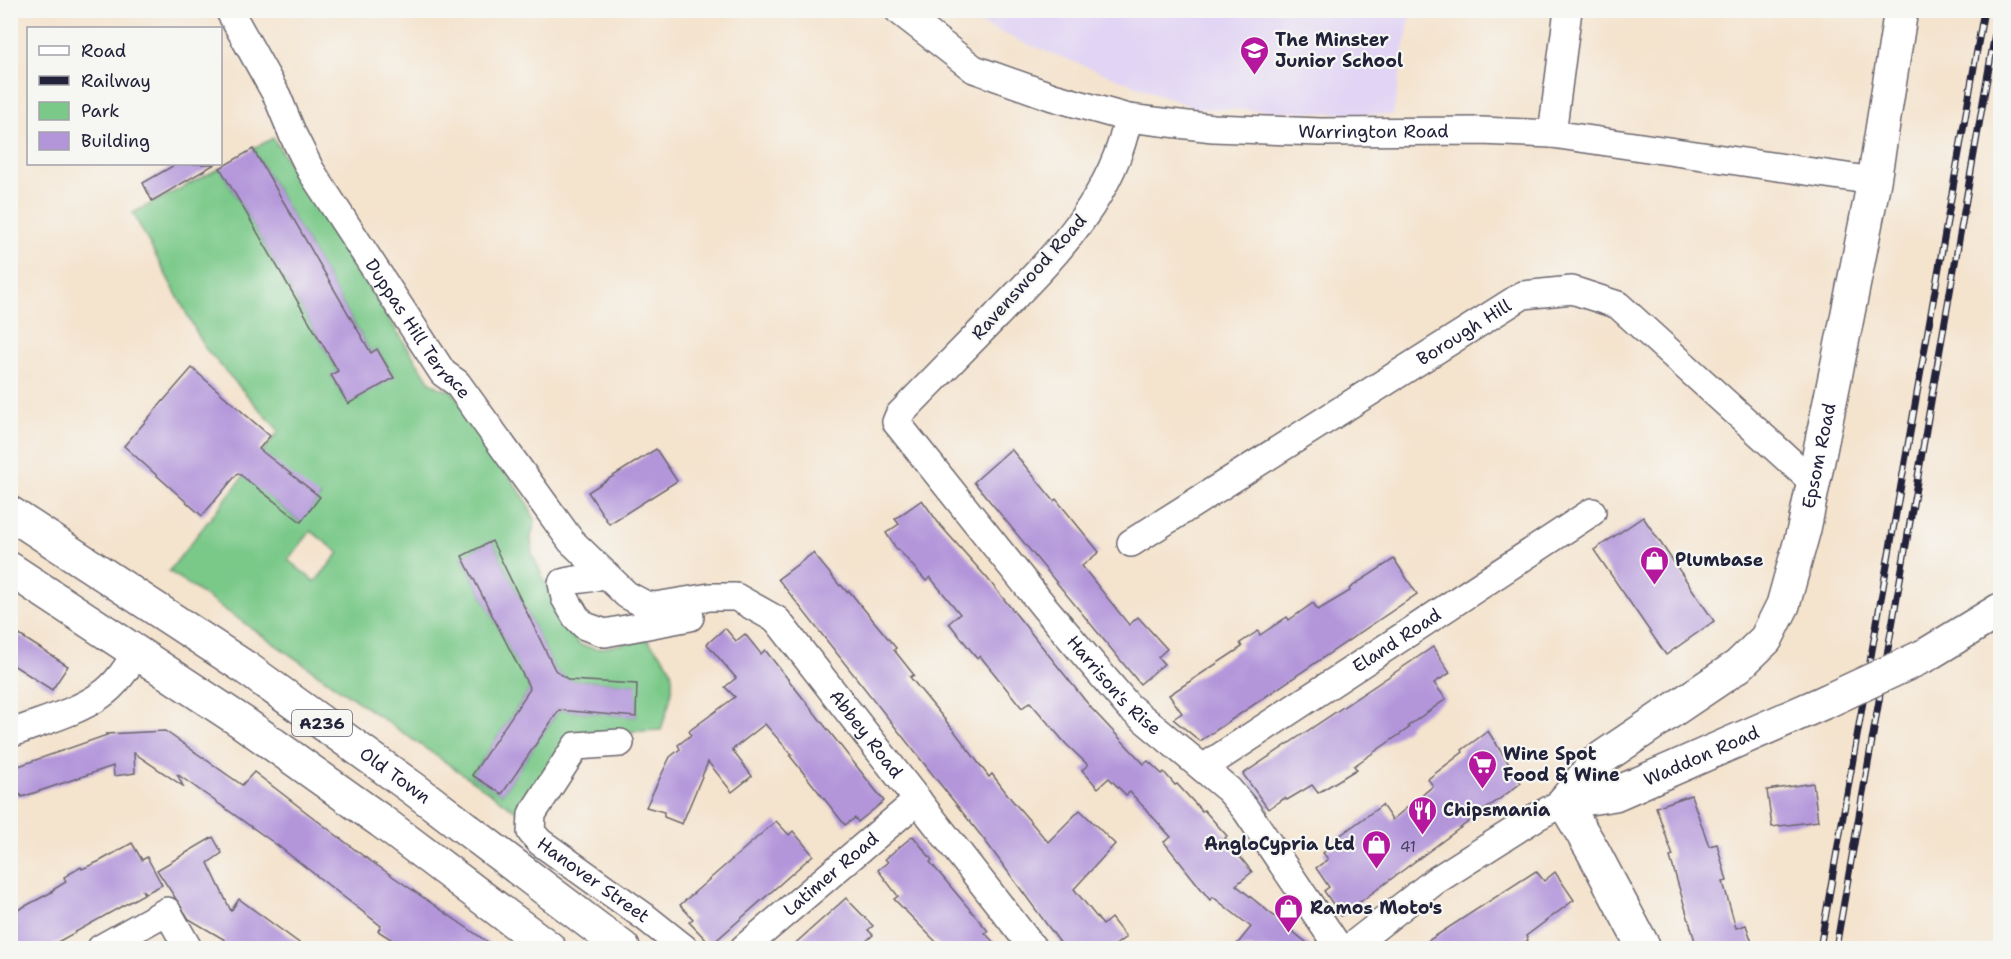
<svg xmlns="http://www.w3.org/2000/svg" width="2011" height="959" viewBox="0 0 2011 959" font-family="'Shantell Sans',sans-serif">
<rect width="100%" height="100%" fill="#f6f6f2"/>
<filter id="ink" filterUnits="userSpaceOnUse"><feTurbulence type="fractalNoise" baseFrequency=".0167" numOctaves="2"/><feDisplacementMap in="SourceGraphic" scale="12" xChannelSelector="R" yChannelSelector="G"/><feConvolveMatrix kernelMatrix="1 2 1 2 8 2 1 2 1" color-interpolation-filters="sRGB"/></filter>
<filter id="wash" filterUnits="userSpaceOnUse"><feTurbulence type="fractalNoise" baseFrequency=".008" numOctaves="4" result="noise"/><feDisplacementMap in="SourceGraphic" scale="24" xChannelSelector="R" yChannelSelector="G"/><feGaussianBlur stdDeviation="1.35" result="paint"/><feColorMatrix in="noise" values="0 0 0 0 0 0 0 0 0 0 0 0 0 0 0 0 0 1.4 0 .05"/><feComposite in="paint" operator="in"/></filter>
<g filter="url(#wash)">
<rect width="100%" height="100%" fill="#f4e3cd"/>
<polygon fill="#e1d4f4" points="952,11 1411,11 1393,115 1195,108 1022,42"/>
<path fill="#7ac989" stroke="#4e7662" stroke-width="1.5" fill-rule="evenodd" d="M273,138L429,381L440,388L452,391L527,502L535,521L531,537L532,554L568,632L580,645L597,649L646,639C653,647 663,655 668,664C679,683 666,712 661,730L570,735L519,813L169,571L279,431L205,348L133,213L220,168L338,371L331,375L348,404L394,377L377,349L371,353L253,149ZM267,495L320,497L300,522ZM311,531L339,553L315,582L288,560ZM492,541L555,670L569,680L636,684V717L559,710L502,794L472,775L530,689L462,556Z"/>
<g id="blocks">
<g fill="#b396da">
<polygon points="253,149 371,353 377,349 394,378 348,404 331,375 338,371 220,168"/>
<polygon points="176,164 215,164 152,201 143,183"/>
<polygon points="192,368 270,436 259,449 320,497 301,522 238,473 202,516 124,446"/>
<polygon points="656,449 677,481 609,524 588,492"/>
<polygon points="1011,449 1054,501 1056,499 1099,552 1082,566 1129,625 1138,617 1167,649 1158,657 1164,664 1140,684 974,482"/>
<polygon points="922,500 940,525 987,578 1092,709 1144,764 1148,761 1162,774 1164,772 1175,785 1177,784 1202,811 1204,810 1227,836 1225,838 1252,872 1236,885 1313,948 1234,948 1251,927 1213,897 1210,900 1164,842 1171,837 1130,792 1126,795 1109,778 1098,788 1082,770 1088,765 1066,744 1030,702 1022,708 980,656 977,658 949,623 960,614 930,577 926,581 898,549 897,550 886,533 899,524 895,519"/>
<polygon points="1643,517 1714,621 1666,655 1594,550"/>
<polygon points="492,541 555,670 569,680 637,684 636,717 559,710 502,794 472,775 530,689 462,556"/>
<polygon points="813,553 840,586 841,585 847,592 849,591 896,648 894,650 914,675 910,677 955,732 989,777 992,774 1011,799 1048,842 1080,810 1115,844 1074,889 1103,925 1111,918 1126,937 1111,948 1064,948 986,842 778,579"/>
<polygon points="1394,559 1417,594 1200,741 1173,719 1182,713 1169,695 1242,647 1240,643 1258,631 1260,635 1287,617 1289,620 1313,603 1318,610 1350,591 1349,589 1360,581"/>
<polygon points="725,628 736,641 745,634 761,654 765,650 884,801 858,822 855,818 845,825 790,756 792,755 765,724 732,750 752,776 732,792 708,762 682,824 664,817 664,812 646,807 670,757 680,749 678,745 691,735 689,731 735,697 725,687 736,678 707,644"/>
<polygon points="10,629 68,666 52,690 10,663"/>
<polygon points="1433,647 1450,673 1434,683 1446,699 1408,726 1409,728 1354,766 1357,769 1318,793 1312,785 1287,800 1285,798 1268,809 1243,774"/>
<polygon points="165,731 242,785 254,772 362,855 496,948 405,948 378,931 381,926 277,845 177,774 183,786 134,753 135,773 114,776 113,766 22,797 21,795 10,799 10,769 107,735 106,734"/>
<polygon points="1488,731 1521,783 1341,916 1324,891 1329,887 1316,868 1328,859 1323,853 1340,841 1338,837 1382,805 1392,820 1433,786 1428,779 1463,752 1462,750"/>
<polygon points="1813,783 1818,821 1772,827 1767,790"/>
<polygon points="1691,795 1709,846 1717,844 1727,881 1723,882 1736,928 1746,925 1754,948 1687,948 1686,944 1695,941 1670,857 1673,856 1656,807"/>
<polygon points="776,821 789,835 793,831 813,855 711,945 689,922 693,919 680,905"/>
<polygon points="913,836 932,860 930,862 988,931 985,933 999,948 942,948 894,899 898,896 878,870 888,862 885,859"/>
<polygon points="213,837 222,853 208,863 231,911 239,899 306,948 217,948 225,940 189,919 157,870"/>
<polygon points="132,843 142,860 147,857 162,885 146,893 142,890 144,894 47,948 10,948 10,914 52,892 51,891 66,882 64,877 81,867 82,869 100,861"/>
<polygon points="1536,871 1544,881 1555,872 1574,900 1526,936 1528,940 1516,948 1417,948"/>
<polygon points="846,898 873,926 868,930 873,935 864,943 858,948 790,948"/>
</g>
</g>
</g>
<g filter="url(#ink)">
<use href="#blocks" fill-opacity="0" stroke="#6c666e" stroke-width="1.5"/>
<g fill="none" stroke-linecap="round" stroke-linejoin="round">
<defs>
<g id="street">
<path id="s1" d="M229,10L277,96L293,135L311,171L443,373L457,383L571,541L627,595L646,605L655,606L710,597H736L777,620L1033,948"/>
<path id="s2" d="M898,10L974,69L1053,97L1128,118L1213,128L1320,132L1481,131L1552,134L1874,181"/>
<path id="s3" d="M1128,118C1113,200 1050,260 995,317C963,350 931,382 899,415L896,422L1045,608L1128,706L1229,790L1246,810L1339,948"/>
<polyline points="1552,134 1568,10"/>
<path id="s4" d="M1131,543L1523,295L1572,290L1618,305L1813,482"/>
<path d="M604,574C590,580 576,578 562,583L565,598L576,617L585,626L605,633L690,617"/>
<path d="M10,734C39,722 76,713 101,695C116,685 127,668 137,652"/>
<path id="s5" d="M620,743L576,746L532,814L531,832L540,842L645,917L684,948"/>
<path id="s6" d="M1203,768L1592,512"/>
<polyline points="101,948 167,911 188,948"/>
<path id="s7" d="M744,948L918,800"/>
<polyline points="1349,948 1435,881 1536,817 1564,802"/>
</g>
<g id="secondary">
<polyline points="1926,655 2000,610"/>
<path id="s8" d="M1564,802L1596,762L1738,666L1766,639L1783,605L1804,529L1845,328L1874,181L1901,10"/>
<path id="s9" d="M1564,802L1615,794L1827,701"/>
<polyline points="1564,802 1593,851 1644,948"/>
</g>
<g id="primary">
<path id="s10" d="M10,513L246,668L414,789L623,948"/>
<polyline points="10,569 242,722 381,821 549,948"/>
</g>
</defs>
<use href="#street" stroke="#6c666e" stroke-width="30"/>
<use href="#secondary" stroke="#6c666e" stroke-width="36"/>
<use href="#primary" stroke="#6c666e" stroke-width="36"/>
<use href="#street" stroke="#fff" stroke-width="27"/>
<use href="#secondary" stroke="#fff" stroke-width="33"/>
<use href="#primary" stroke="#fff" stroke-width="33"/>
<defs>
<g id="rail">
<polyline points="1820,948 1984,10"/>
<polyline points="1836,948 1999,10"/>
</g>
</defs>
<use href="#rail" stroke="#22223b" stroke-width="7"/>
<use href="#rail" stroke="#f6f6f2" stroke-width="4.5" stroke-dasharray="14" stroke-linecap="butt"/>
<defs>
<polyline id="secondary-bridge" points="1827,701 1926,655"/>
</defs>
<use href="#secondary-bridge" stroke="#6c666e" stroke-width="36" stroke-linecap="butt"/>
<use href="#secondary-bridge" stroke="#fff" stroke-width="33"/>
</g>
</g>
<defs>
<symbol id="school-pin" viewBox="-11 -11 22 30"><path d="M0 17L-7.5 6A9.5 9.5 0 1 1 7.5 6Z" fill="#b5179e" stroke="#f6f6f2"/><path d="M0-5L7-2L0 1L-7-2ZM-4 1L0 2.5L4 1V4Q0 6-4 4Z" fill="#fff"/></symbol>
<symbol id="shop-pin" viewBox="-11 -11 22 30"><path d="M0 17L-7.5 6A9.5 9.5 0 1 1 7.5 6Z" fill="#b5179e" stroke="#f6f6f2"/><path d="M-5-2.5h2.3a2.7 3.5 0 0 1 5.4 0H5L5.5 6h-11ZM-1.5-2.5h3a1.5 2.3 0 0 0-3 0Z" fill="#fff"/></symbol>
<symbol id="supermarket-pin" viewBox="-11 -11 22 30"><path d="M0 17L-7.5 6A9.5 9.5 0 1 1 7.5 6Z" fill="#b5179e" stroke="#f6f6f2"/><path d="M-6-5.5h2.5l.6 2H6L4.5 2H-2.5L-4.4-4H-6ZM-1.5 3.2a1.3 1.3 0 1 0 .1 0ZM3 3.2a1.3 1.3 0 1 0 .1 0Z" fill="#fff"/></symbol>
<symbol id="restaurant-pin" viewBox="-11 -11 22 30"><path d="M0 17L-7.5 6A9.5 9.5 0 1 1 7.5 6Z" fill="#b5179e" stroke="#f6f6f2"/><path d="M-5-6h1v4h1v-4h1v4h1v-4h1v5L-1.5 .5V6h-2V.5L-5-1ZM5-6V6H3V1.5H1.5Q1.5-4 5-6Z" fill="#fff"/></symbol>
</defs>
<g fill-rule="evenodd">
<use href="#school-pin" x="1238" y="34" width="33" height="45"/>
<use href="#shop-pin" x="1638" y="544" width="33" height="45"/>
<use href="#supermarket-pin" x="1466" y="748" width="33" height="45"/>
<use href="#restaurant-pin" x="1406" y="794" width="33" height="45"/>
<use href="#shop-pin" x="1360" y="828" width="33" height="45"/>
<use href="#shop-pin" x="1272" y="892" width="33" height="45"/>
</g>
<g text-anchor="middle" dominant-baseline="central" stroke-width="4.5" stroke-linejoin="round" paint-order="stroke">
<g font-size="15" fill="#463f63">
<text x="1408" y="847">41</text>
</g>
<rect fill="#f6f6f2" stroke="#626272" stroke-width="1.5" x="292" y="710" width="60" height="26" rx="4.5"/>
<g font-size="16" font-weight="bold" fill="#22223b">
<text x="322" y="723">A236</text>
</g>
<g font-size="18" font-weight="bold" fill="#22223b" stroke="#f6f6f2" text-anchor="start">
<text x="1275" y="40">The Minster<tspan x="1275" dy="21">Junior School</tspan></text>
<text x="1675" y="560">Plumbase</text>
<text x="1503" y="754">Wine Spot<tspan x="1503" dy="21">Food &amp; Wine</tspan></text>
<text x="1443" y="810">Chipsmania</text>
<text x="1355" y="844" text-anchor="end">AngloCypria Ltd</text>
<text x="1310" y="908">Ramos Moto's</text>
</g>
<g font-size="18" fill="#22223b" stroke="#f6f6f2">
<text stroke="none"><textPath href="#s2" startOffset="504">Warrington Road</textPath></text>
<text transform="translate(1029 277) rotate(-48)">Ravenswood Road</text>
<text stroke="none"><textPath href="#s1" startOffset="372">Duppas Hill Terrace</textPath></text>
<text stroke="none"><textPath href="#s4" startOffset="394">Borough Hill</textPath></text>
<text stroke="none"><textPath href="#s8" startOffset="453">Epsom Road</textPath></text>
<text stroke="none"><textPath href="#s6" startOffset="232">Eland Road</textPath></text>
<text stroke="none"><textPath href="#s3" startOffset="730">Harrison's Rise</textPath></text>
<text stroke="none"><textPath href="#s1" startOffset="1016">Abbey Road</textPath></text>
<text stroke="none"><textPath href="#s9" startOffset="146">Waddon Road</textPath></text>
<text stroke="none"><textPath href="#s10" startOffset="466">Old Town</textPath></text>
<text stroke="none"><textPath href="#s7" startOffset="114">Latimer Road</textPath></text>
<text stroke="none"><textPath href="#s5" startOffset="222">Hanover Street</textPath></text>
</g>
</g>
<rect width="2011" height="959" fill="none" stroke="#f6f6f2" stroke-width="36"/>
<rect x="27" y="27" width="195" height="138" fill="#f6f6f2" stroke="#a1a1a9" stroke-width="1.5"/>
<rect x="39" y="46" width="30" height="9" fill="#ffffff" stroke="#a1a1a9" stroke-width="1.5"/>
<text x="81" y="57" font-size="18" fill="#22223b">Road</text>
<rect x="39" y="76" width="30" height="9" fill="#22223b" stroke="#a1a1a9" stroke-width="1.5"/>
<text x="81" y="87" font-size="18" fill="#22223b">Railway</text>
<rect x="39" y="102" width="30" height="18" fill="#7ac989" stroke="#a1a1a9" stroke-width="1.5"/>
<text x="81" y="117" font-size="18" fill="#22223b">Park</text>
<rect x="39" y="132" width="30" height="18" fill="#b396da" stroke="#a1a1a9" stroke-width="1.5"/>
<text x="81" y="147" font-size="18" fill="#22223b">Building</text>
</svg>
